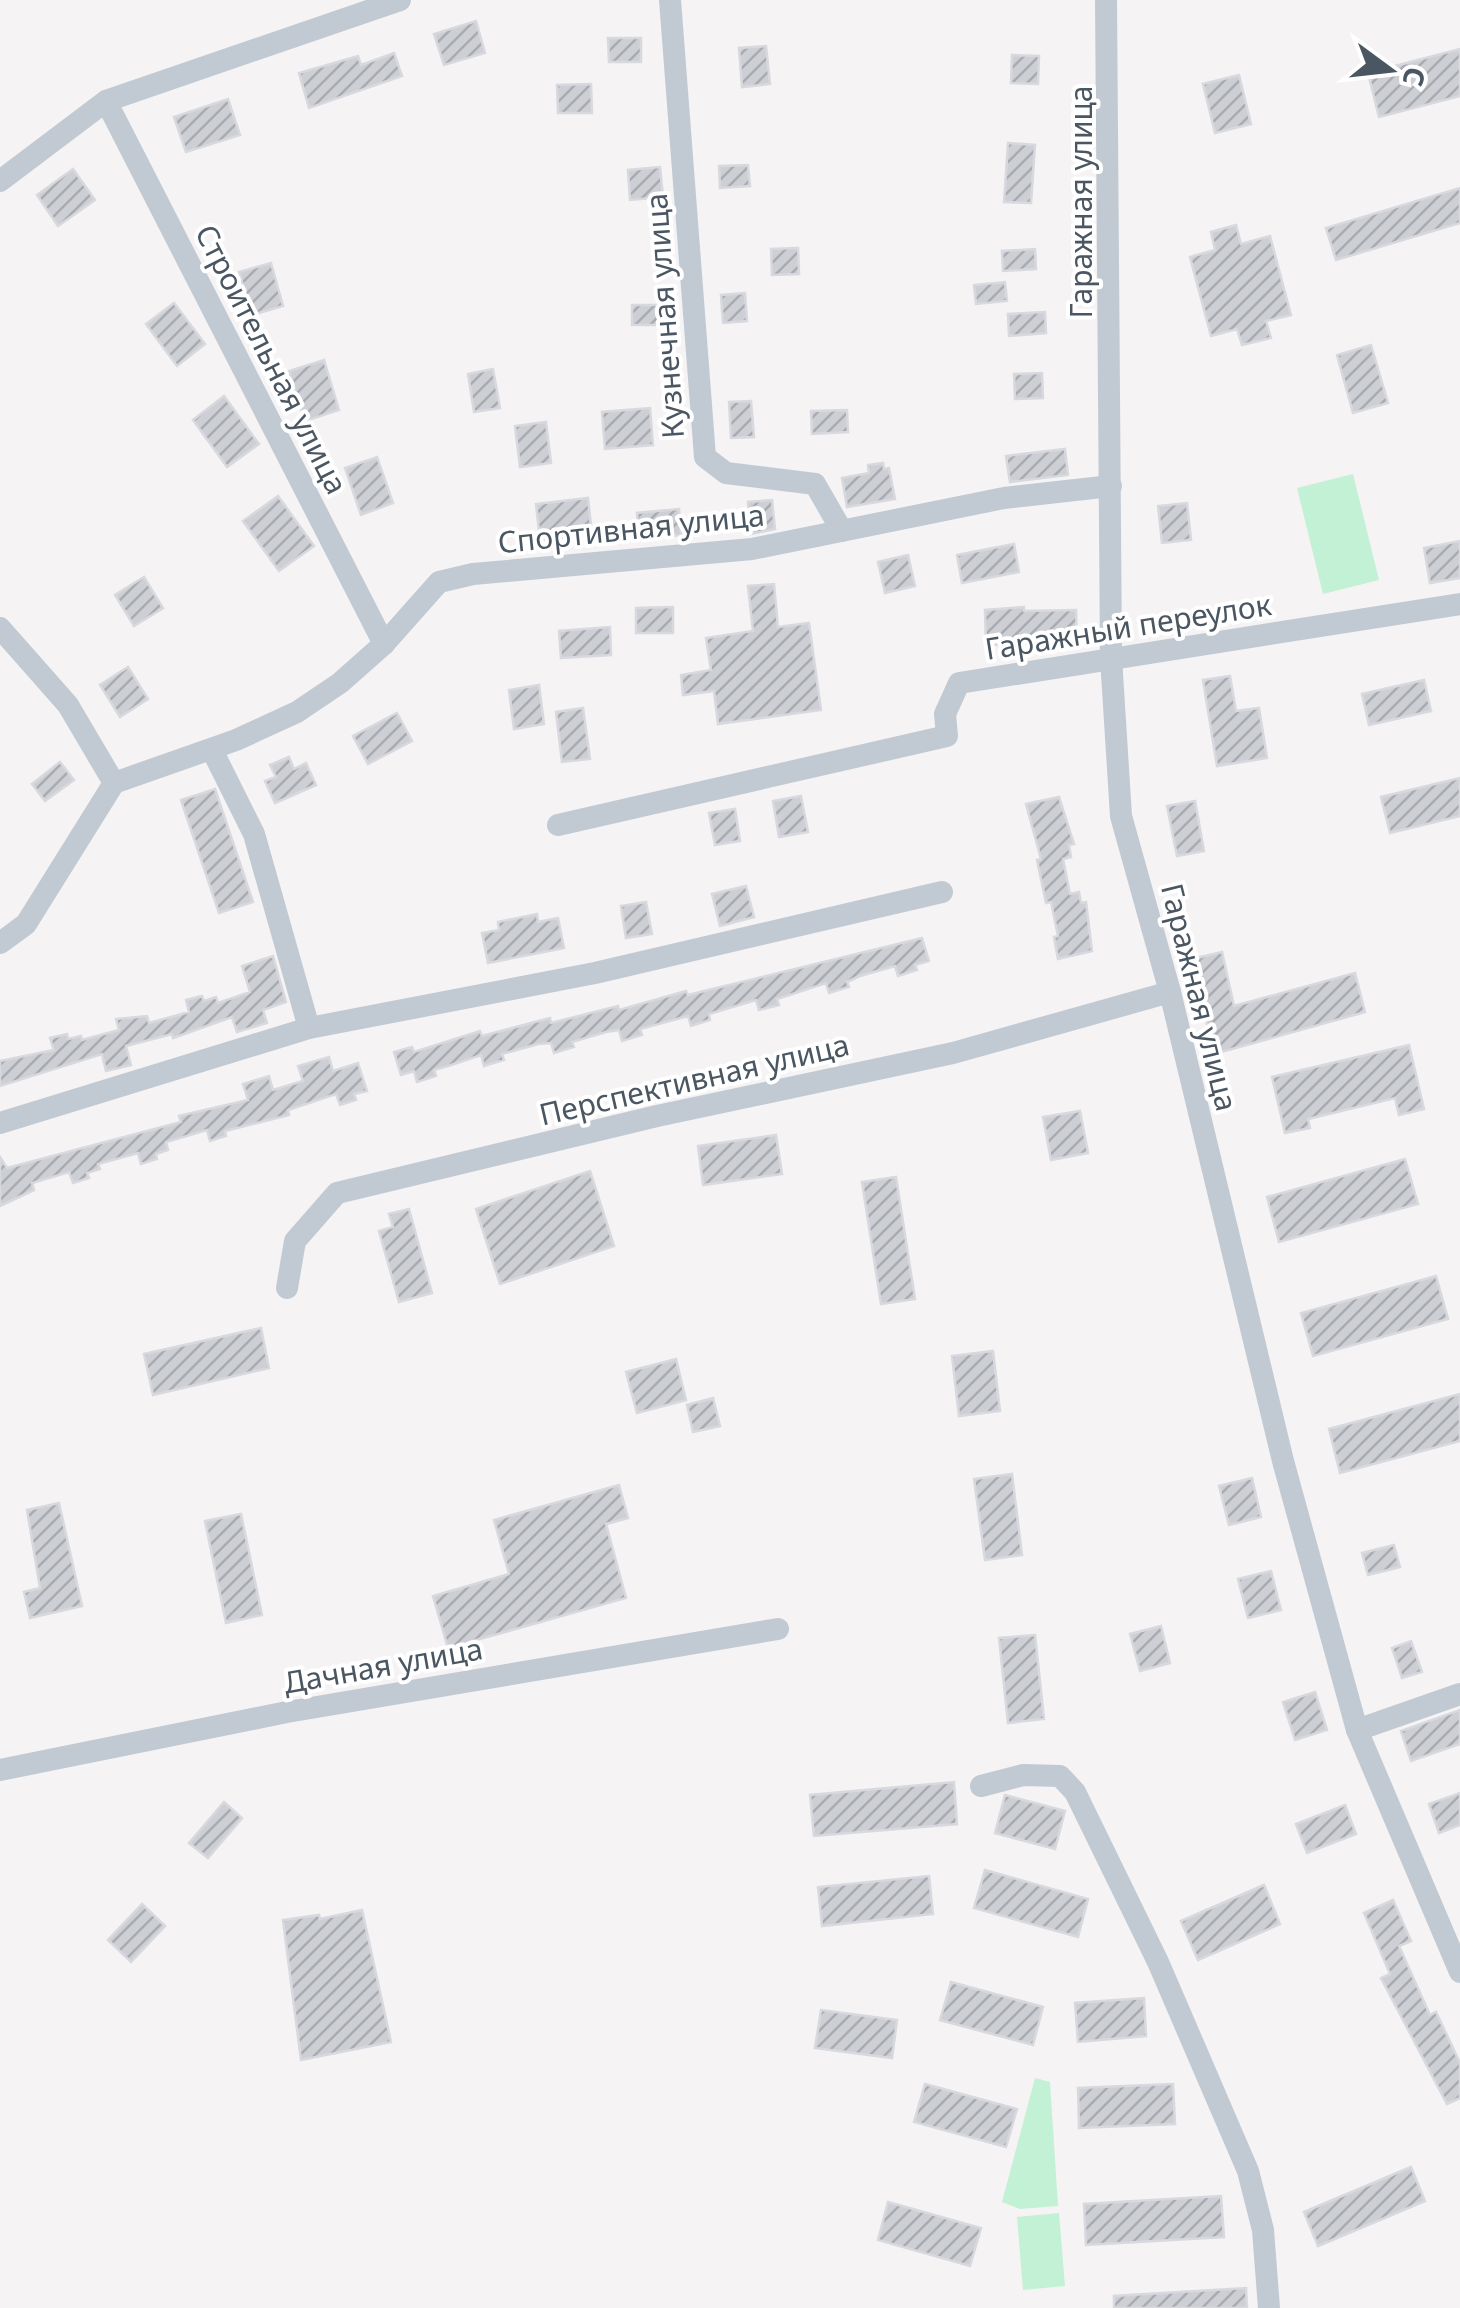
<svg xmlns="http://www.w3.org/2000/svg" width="1460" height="2308" viewBox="0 0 1460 2308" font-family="'Noto Sans',sans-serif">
<defs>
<pattern id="building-hatch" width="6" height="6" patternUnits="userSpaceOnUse" patternTransform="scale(2.5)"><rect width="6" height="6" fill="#cdcfd5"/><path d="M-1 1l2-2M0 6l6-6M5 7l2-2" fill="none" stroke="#a8abb0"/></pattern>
</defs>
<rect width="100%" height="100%" fill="#f5f3f3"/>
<g fill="#c3f1d5">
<polygon points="1353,474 1379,580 1323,594 1297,488"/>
<polygon points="1035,2078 1050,2082 1058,2206 1020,2209 1002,2202"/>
<polygon points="1059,2213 1065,2286 1023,2290 1017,2217"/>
</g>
<g fill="url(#building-hatch)" stroke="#d7d9de" stroke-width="2.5">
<polygon points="476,21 485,53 444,65 434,34"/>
<polygon points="608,38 641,38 641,62 609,62"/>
<polygon points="766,46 770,84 742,87 739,48"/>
<polygon points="1460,49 1460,96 1379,117 1368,73"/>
<polygon points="394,53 402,76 309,108 299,73 358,56 361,65"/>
<polygon points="1012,55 1039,56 1038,84 1011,83"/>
<polygon points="1239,75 1251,124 1215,133 1203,84"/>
<polygon points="591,84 592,113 558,113 557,85"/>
<polygon points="228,99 240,135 186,152 174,117"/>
<polygon points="1008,143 1035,145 1031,203 1004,202"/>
<polygon points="748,165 750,186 720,188 719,166"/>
<polygon points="660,167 663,197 630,200 628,170"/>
<polygon points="73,169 95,200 58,226 37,195"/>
<polygon points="1460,188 1460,223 1336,260 1326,228"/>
<polygon points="1236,225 1241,244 1270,236 1291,315 1266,321 1271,338 1242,345 1237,329 1211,336 1190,257 1215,250 1211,232"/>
<polygon points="798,248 799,274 772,275 771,249"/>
<polygon points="1035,249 1036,269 1003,271 1002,251"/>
<polygon points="271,263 283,306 252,315 239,272"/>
<polygon points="1005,282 1007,301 976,304 974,285"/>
<polygon points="745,293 747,321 723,323 721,295"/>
<polygon points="174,303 205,344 177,366 146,324"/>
<rect x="632" y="305" width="34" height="20"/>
<polygon points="1045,312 1046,333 1009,336 1008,314"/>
<polygon points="1371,345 1388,403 1353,413 1337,355"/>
<polygon points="324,360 339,410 305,421 289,371"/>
<polygon points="493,369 500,408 474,412 468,374"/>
<polygon points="1042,373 1043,398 1015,399 1014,374"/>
<polygon points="224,396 259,444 227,467 193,420"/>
<polygon points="751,401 754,437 731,438 729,402"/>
<polygon points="650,408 653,445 605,449 602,412"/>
<polygon points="847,410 848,432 812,434 811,411"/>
<polygon points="546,422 551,463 520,467 515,426"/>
<polygon points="1065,449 1068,475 1010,482 1006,456"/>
<polygon points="377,457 393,503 361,515 345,468"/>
<polygon points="883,463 884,469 889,468 895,499 847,507 842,478 869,473 868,465"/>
<polygon points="278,496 314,546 279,571 243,521"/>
<polygon points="588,498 592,535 540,540 536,504"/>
<polygon points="772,500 775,529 751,534 748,502"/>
<polygon points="1187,503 1191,540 1162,543 1158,506"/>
<polygon points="679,509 681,535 639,539 637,513"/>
<polygon points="1460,541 1460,578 1430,583 1424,548"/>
<polygon points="1014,544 1019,572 962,583 957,555"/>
<polygon points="908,555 915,586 885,593 878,562"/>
<polygon points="144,577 163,608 134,626 115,595"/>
<polygon points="774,584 778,627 809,623 821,710 718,724 714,691 683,695 681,675 711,670 706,638 753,631 748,586"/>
<polygon points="673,607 673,633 636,633 636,608"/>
<polygon points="1024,607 1024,611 1076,610 1077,642 986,645 985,610"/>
<polygon points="610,627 611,655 561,658 559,631"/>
<polygon points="128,667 148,699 120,717 100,685"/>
<polygon points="1230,676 1236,711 1259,708 1267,758 1217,766 1203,680"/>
<polygon points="1424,680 1431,711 1369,725 1362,694"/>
<polygon points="539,685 544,724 514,729 509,690"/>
<polygon points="583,708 590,759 562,762 556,712"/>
<polygon points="397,713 412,741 368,764 353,736"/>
<polygon points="289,757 294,769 306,763 316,785 275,803 265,781 276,777 270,765"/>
<polygon points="60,762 74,780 45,801 32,784"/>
<polygon points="1460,778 1460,816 1390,833 1381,797"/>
<polygon points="215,789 253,902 219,913 181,800"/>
<polygon points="801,796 808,832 779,837 773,801"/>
<polygon points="1059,797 1074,844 1069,845 1071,857 1063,859 1070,894 1079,892 1081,903 1086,902 1092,951 1058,959 1054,937 1058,936 1051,902 1046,903 1037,860 1041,859 1026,804"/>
<polygon points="1195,801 1204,851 1177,856 1167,806"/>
<polygon points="735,809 740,841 715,845 709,813"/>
<polygon points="746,886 754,917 720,926 712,894"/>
<polygon points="646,902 652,934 626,938 621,906"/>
<polygon points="537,914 538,922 558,918 564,948 488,963 482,933 499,930 498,922"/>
<polygon points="922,938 929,961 915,965 917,970 898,976 895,966 860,976 847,982 849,987 829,993 826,983 777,999 779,1005 759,1010 756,1000 709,1014 710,1020 691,1026 688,1016 640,1029 642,1035 622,1041 619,1030 606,1032 572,1042 574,1047 554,1053 551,1043 538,1044 502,1054 504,1060 484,1066 481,1055 448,1066 434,1070 436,1076 417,1082 414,1071 401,1075 394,1052 412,1047 414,1052 480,1031 482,1036 550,1018 551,1023 618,1006 619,1010 686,991 688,995"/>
<polygon points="1222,952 1234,1006 1355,973 1365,1012 1214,1054 1192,959"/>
<polygon points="273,956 286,1002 263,1010 267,1023 237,1032 232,1017 173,1038 172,1034 126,1046 131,1065 106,1071 102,1054 0,1086 0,1061 54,1050 50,1038 67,1034 68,1039 81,1036 82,1040 119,1030 116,1019 147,1016 149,1023 189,1012 186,1000 202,996 204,1001 216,997 218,1003 250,992 242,966"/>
<polygon points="1409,1045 1424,1109 1399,1115 1395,1098 1308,1119 1310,1128 1285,1133 1272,1077"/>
<polygon points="329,1057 333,1071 358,1063 367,1091 354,1094 356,1100 340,1105 336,1094 288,1110 289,1115 225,1131 226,1136 210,1141 207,1130 166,1142 168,1150 156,1154 157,1159 141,1164 138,1153 98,1164 100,1169 87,1173 89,1178 73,1183 69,1172 32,1183 34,1190 0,1206 0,1157 7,1168 181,1122 179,1116 248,1100 243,1084 269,1076 273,1090 303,1081 298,1066"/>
<polygon points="1080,1111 1088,1153 1051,1160 1043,1117"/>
<polygon points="776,1135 782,1174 703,1185 698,1146"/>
<polygon points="1405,1159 1418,1204 1279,1242 1267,1197"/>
<polygon points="590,1171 614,1246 500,1284 476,1209"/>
<polygon points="896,1177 915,1299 881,1304 862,1182"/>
<polygon points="409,1209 432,1293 399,1302 379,1231 393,1227 389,1214"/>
<polygon points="1436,1276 1448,1319 1313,1356 1301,1313"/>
<polygon points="261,1328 269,1368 153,1395 144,1354"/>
<polygon points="993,1351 1000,1411 959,1416 952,1356"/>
<polygon points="676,1359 686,1400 637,1413 626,1372"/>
<polygon points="1460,1394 1460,1441 1340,1473 1329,1429"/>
<polygon points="713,1398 720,1426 693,1432 687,1405"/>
<polygon points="1012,1474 1022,1555 985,1560 974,1479"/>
<polygon points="1252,1478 1261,1517 1229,1525 1219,1486"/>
<polygon points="619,1485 628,1518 606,1524 626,1598 448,1648 433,1596 509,1574 494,1520"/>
<polygon points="59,1503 82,1606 30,1618 24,1592 40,1588 27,1510"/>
<polygon points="241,1514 262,1615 226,1623 205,1521"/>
<polygon points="1394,1545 1400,1567 1368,1575 1362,1553"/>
<polygon points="1271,1571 1281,1610 1248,1618 1238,1579"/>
<polygon points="1161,1626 1170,1663 1140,1671 1130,1634"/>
<polygon points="1035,1635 1044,1719 1008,1723 999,1638"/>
<polygon points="1411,1641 1422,1672 1402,1678 1392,1648"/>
<polygon points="1315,1692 1327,1730 1295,1740 1283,1702"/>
<polygon points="1460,1710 1460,1744 1411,1761 1401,1731"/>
<polygon points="954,1782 957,1824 814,1836 810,1795"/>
<polygon points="1460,1793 1460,1825 1439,1833 1429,1804"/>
<polygon points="1005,1795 1065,1811 1055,1849 995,1833"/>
<polygon points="224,1802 242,1818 208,1858 189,1843"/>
<polygon points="1345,1805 1356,1834 1307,1853 1296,1824"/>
<polygon points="985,1870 1088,1899 1078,1937 974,1908"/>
<polygon points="929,1876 933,1914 822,1926 818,1887"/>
<polygon points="1264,1885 1280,1924 1198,1960 1181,1921"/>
<polygon points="1393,1900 1411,1941 1399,1946 1430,2015 1436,2012 1460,2063 1460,2098 1447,2104 1381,1978 1390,1974 1364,1913"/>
<polygon points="142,1904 165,1926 131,1962 108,1940"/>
<polygon points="362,1910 391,2042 301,2060 283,1920 319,1915 320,1919"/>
<polygon points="951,1982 1043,2007 1033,2045 940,2020"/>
<polygon points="1144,1998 1146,2036 1078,2042 1075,2003"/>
<polygon points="821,2010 897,2020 892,2058 815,2048"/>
<polygon points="925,2084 1017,2109 1006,2147 914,2122"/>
<polygon points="1173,2084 1175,2124 1079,2128 1078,2088"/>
<polygon points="1411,2167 1425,2201 1318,2246 1304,2212"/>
<polygon points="1221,2196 1224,2237 1086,2245 1084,2204"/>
<polygon points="888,2202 981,2228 970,2266 878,2240"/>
<polygon points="1246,2288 1247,2308 1114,2308 1114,2296"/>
</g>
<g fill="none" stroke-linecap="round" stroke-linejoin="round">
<g stroke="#c1cad2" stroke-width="22">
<polyline points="670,0 705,457 726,473 815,484 842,531"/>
<polyline points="1106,0 1111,658 1121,816 1170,992 1283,1461 1357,1730 1460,1972"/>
<polyline points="106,101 384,644"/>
<polyline points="0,181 106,101 400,0"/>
<polyline points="0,628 68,705 114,783"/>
<polyline points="212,750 254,834 309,1028"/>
<polyline points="558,825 947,736 945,714 959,683 1460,604"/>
<polyline points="0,943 26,924 114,783 236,740 297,712 340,683 384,644 439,582 473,574 752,549 1004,498 1111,486"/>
<polyline points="0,1123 309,1028 595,973 942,892"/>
<polyline points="287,1288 295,1241 337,1193 657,1116 953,1053 1170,992"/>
<polyline points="1357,1730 1460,1694"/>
<polyline points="0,1770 287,1712 778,1629"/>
<polyline points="981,1786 1023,1775 1060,1776 1075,1792 1158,1962 1248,2171 1263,2230 1269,2308"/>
</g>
</g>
<g text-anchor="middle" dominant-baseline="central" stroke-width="8" stroke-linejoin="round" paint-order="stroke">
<g font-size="30" fill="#4a5661" stroke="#fff">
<text transform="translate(1080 202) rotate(-90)">Гаражная улица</text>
<text transform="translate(664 316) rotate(-94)">Кузнечная улица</text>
<text transform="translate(272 359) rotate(63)">Строительная улица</text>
<text transform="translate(631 528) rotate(-6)">Спортивная улица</text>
<text transform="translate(1128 626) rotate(-9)">Гаражный переулок</text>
<text transform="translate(1200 997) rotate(76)">Гаражная улица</text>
<text transform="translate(694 1079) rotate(-13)">Перспективная улица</text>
<text transform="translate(383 1665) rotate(-10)">Дачная улица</text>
</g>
</g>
<g transform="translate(1390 70) rotate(105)" stroke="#ffffff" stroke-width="8" paint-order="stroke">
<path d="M0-8L18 38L0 25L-18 38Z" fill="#4a5661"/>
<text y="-15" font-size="28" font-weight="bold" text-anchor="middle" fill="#4a5661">С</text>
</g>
</svg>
